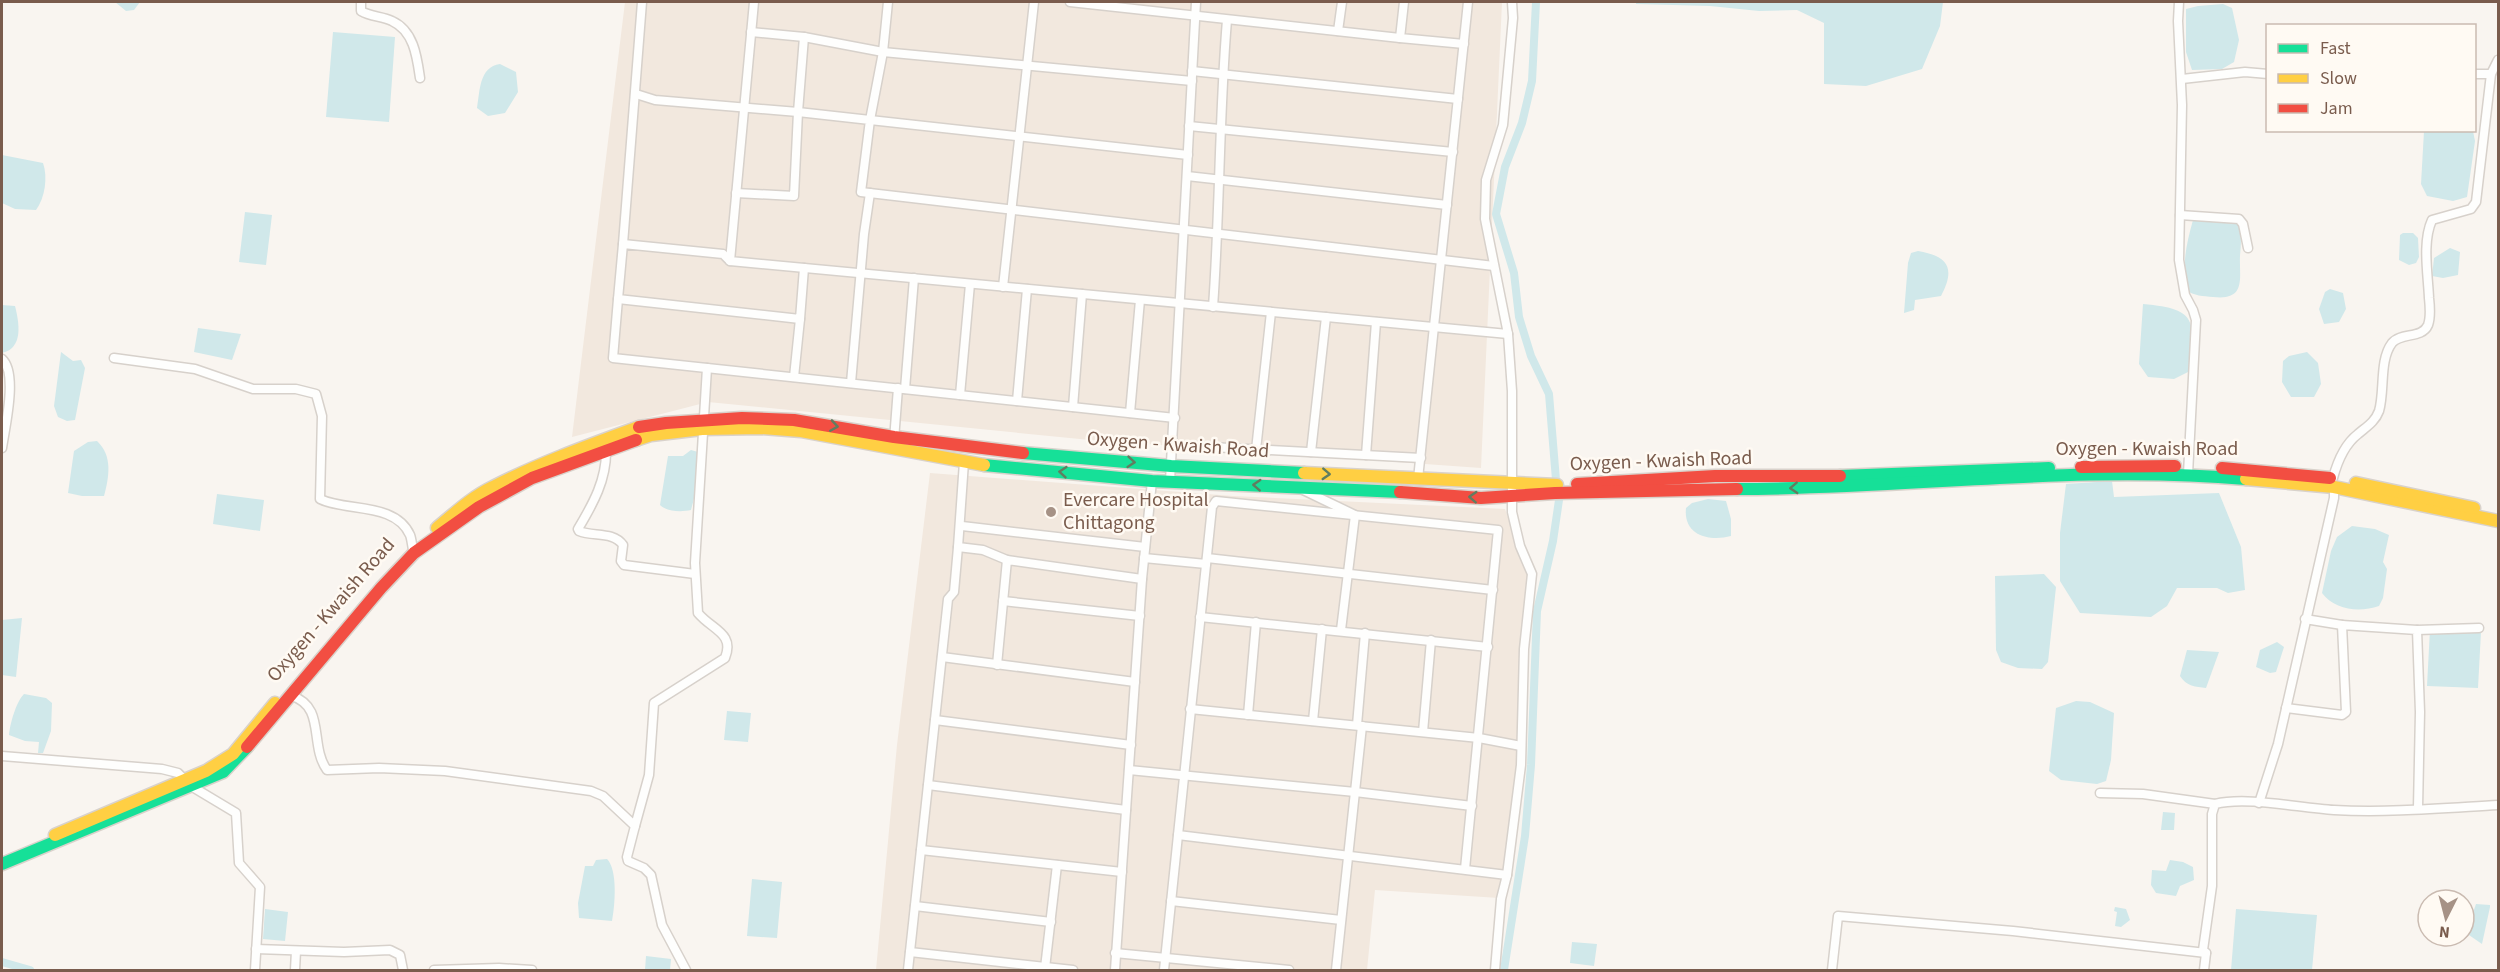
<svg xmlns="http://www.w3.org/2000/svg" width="2500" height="972" viewBox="0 0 2500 972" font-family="'Source Sans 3',sans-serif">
<rect width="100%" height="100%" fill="#f9f5f0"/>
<g fill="#f2e8de">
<polygon points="625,2 1502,2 1481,468 1090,440 708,402 572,437"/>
<polygon points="930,473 1233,496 1505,509 1528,574 1515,792 1506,867 1499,898 1375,890 1367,970 876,970 897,745"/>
</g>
<g fill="#d0e8ea">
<polygon points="115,2 140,2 134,10 126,11"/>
<polygon points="1636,2 1943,2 1940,26 1922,69 1866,86 1824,84 1824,23 1797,10 1759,11 1710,6 1636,4"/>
<polygon points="2223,4 2232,8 2239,40 2234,62 2222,69 2192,70 2186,52 2186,9 2198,6"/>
<polygon points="333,32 395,37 389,122 326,117"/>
<path d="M500,64L516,72L518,92L505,113L488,116L477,108C480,91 479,67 500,64Z"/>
<polygon points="2424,131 2473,131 2475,141 2467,197 2453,201 2427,196 2421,184"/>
<path d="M2,155L43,163C48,177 45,198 36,210L15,209L2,203Z"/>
<polygon points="245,212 272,215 266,265 239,262"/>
<path d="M2193,220L2238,223C2242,235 2241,243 2240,256C2239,278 2247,301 2213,297C2203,296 2194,296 2186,290C2182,265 2186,245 2193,220Z"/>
<polygon points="2403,233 2413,233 2418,238 2419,257 2416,263 2409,265 2399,260 2400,235"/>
<polygon points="2450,248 2460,252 2458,275 2443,278 2432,276 2434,258"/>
<path d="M1918,251C1948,256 1956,268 1941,296L1915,300L1914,310L1904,313L1908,263L1911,253Z"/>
<polygon points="2330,289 2343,293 2346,309 2339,322 2324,324 2319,309 2325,292"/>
<path d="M2143,304C2201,309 2193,322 2190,371L2174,379L2148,377L2139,364Z"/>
<path d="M2,305L15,306C19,322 24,348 2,353Z"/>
<polygon points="198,328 241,334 232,360 194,352"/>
<polygon points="61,352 73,361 81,360 85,368 75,420 67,421 58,417 54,406"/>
<polygon points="2307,352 2318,363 2321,384 2314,397 2291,397 2282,382 2283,361 2289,356"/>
<path d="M97,441C113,456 109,477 104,496H82L68,493L74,451L88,442Z"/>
<path d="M691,450L698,452L697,487L691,510C682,512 667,512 660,505L668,456H683Z"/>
<polygon points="2112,481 2114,497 2219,493 2241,547 2245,590 2228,593 2217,588 2177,588 2167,606 2151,617 2080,613 2060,581 2060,533 2066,484"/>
<polygon points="217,494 264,500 260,531 213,524"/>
<path d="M1708,499L1726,501L1731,519V536C1709,542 1683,535 1686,508L1692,503Z"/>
<path d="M2352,526L2375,529L2389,535L2383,562L2387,569L2383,598L2379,606C2359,613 2335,610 2322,593L2331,551L2337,537Z"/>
<polygon points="2044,574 2056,587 2048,662 2042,669 2018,668 2001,662 1996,650 1995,576"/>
<polygon points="22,618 16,677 2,675 2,620"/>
<polygon points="2430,629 2481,632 2478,688 2427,686"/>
<polygon points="2277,642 2284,647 2276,672 2270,673 2256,667 2260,650"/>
<path d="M2187,650L2219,652L2206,688C2196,687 2186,686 2180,676Z"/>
<path d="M24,694L46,698L52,703L51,731L43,753H38L39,742L25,741L9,735C10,724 16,702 24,694Z"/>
<polygon points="2076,701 2090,702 2114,713 2111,760 2106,781 2097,784 2061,780 2049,771 2056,708"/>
<polygon points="727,711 751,713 748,742 724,740"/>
<polygon points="2163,812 2175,813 2174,830 2161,830"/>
<path d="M607,859C618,870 615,906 612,921L579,918L578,903L585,866H593L596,860Z"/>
<polygon points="2170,860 2183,862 2193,867 2194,880 2180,886 2176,896 2156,893 2151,885 2152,870 2166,871"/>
<polygon points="752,879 782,882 777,938 747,936"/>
<polygon points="2476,904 2490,905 2490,907 2482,944 2466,933"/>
<polygon points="2115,907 2126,909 2130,920 2121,927 2115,926 2117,912 2114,911"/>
<polygon points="265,909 288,912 285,941 263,939"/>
<polygon points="2236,909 2317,915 2312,970 2231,970"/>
<polygon points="1572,942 1597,944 1594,966 1570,963"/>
<polygon points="646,956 671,959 670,970 645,970"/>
</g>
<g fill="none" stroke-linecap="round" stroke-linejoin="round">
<g stroke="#d0e8ea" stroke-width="8">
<polyline points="1536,2 1532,81 1522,123 1505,167 1496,214 1514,273 1519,317 1531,356 1549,394 1556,480"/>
<polyline points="2,962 30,970"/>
<polyline points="1504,970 1525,836 1531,765 1537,611 1553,541 1559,500"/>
</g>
<defs>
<g id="street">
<path d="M361,2V11C371,17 382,16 392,21C414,31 417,57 420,78"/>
<polyline points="754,2 730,261 1508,334"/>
<polyline points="888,2 883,52 870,120 1188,155"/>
<polyline points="1070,2 1400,38"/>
<polyline points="1404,2 1400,38 1464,44"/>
<polyline points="2179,2 2178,21 2182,105 2179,260 2185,295 2193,310 2196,320 2188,474"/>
<polyline points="1338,31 1342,2"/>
<polyline points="751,32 804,37 883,52 1192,81"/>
<polyline points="1192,71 1458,99"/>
<polyline points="2474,74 2491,74 2498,60"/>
<polyline points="2182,79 2245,72 2268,74"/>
<polyline points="636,94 655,100 798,112 804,37"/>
<polyline points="1189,126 1453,152"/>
<polyline points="1187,176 1447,205"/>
<polyline points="736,193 794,196 798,112 870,120 861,192 1494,266"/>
<polyline points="2180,215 2239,219 2243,224 2248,248"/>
<polyline points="623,244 642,2"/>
<polyline points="730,261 723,254 623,244 618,299 800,319 804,268"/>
<polyline points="1003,287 1034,2"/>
<polyline points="618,299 613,358 1175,418"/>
<path d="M1213,307C1220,211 1219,115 1227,20"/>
<path d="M114,358L195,369L253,389H296L316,394L322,416L320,499C347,512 395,502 410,535C412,540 412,548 414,553"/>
<path d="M2,359C18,373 5,427 2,448"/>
<polyline points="794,377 800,319"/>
<polyline points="851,383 864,234 870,193"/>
<polyline points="905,389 914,278"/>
<polyline points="960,395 970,284"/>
<polyline points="1017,401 1027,289"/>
<polyline points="1073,407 1082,294"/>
<polyline points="1130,413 1140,300"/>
<polyline points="894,440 898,388"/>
<polyline points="1173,445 1421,458"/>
<path d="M606,449C607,479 593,504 578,529L579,531C593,537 613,531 623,545L621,561L624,565L695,574"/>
<polyline points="1256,450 1271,312"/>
<polyline points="1311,452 1326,317"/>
<polyline points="1366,455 1376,322"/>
<path d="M2333,478C2337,463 2345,444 2358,434C2366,427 2375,422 2379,411C2385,391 2379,360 2392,343C2401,332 2422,339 2428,325C2431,317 2430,307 2429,298C2428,274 2422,242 2432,220L2471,209L2476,202L2491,74"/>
<polyline points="1418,479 1468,2"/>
<polyline points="1170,481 1196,2"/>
<polyline points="1301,489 1355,515 1341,630"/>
<polyline points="962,526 1145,547"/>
<polyline points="958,547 964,462"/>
<polyline points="1144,558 1206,564"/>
<polyline points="1207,558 1493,590"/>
<polyline points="1003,601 1140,616"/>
<polyline points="1200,617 1488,647"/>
<polyline points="2305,619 2342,625"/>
<polyline points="2417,630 2479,628"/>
<polyline points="942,657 1135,682"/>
<polyline points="997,665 1007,560 1142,579"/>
<path d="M292,696C326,707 309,745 327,770L379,768L445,771L591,791L603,796L635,826L627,857L628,861L644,868L651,875L662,925L686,970"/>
<polyline points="2286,708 2342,715 2346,712 2342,625 2417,630 2420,712 2418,808"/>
<polyline points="1190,709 1479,738 1521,746"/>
<polyline points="1248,715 1256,622"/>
<polyline points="935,720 1131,745"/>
<polyline points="1313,721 1322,629"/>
<polyline points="1357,725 1365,633"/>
<polyline points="1423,732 1431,640"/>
<polyline points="2,756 162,769 178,773 191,786 236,813 239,863 260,887 255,970"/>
<polyline points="1129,770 1355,792 1472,806"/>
<polyline points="928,785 1126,810"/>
<polyline points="2100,793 2143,794 2215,804"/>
<polyline points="2259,803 2278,744 2334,498 2334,487"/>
<path d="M635,826L649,775L654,703L725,658C735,633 712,630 698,613L695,563L707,368"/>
<polyline points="1178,835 1507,875"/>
<polyline points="921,850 1122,872"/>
<polyline points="1171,901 1341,920"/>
<polyline points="915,906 1051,922"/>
<polyline points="256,949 344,952 390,950 400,955 403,970"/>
<polyline points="910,952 1073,970"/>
<polyline points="1115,953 1289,970"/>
<polyline points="1045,968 1057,865"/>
<polyline points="295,970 296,951"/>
<polyline points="434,970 499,968 532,970"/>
<polyline points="908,970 948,599 954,592 958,547 983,550 1007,560"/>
<polyline points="1115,970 1142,579 1152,481"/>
<polyline points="1164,970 1212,507 1216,501 1498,530 1465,869"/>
<polyline points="1336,970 1362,726"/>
<polyline points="1495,970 1501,899 1507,875 1521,765 1524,649 1532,574 1520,546 1512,512 1512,391 1508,334 1485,219 1486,180 1503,125 1513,18 1512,2"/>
<polyline points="1832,970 1838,916 2013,931 2206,953"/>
<path d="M2204,970L2206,953L2203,950L2212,886V814L2215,804C2247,796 2299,808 2334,810C2387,813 2445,808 2498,805"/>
</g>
<g id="fast">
<polyline points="1023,453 1171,466 1304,473"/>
<polyline points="984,465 1152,481 1400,492"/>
<polyline points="1840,476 2049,468"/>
<path d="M1737,489C1906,489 2077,464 2246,479"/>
<polyline points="2,864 223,772 247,747"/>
</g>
<g id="slow">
<polyline points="636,440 651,435 702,429 761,428 801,431 984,465"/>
<polyline points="1304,473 1557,485"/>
<polyline points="2246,479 2334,487 2498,521"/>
<polyline points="2356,483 2474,508"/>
<path d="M437,528C455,513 472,497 493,487C540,463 590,445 639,427"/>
<polyline points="55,835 206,771 233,754 275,703"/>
</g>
<g id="jam">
<polyline points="639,427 666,423 742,418 794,420 894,437 1023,453"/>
<polyline points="2081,467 2175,466"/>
<polyline points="2222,468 2330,478"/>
<polyline points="1577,484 1715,476 1840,476"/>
<polyline points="1400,492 1481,498 1555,493 1737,489"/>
<polyline points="247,747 381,588 414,553 479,507 532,478 636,440"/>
</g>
</defs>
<use href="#street" stroke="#d7d1cb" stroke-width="11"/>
<use href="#fast" stroke="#d9d2cb" stroke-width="15"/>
<use href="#slow" stroke="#d9d2cb" stroke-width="15"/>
<use href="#jam" stroke="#d9d2cb" stroke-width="15"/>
<use href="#street" stroke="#fefefd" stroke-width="8"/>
<use href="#fast" stroke="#16e098" stroke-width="12"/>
<use href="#slow" stroke="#ffcf43" stroke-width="12"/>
<use href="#jam" stroke="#f24e42" stroke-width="12"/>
</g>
<defs><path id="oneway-chevron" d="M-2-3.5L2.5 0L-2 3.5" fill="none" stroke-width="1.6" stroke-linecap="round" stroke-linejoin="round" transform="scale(1.5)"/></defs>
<g stroke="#617d60">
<use href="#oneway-chevron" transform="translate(834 426) rotate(9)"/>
<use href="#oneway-chevron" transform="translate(1131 462) rotate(5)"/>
<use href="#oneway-chevron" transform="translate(1063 472) rotate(-175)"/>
<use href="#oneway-chevron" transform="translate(1326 474) rotate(3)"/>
<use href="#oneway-chevron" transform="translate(1257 485) rotate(-177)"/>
<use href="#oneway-chevron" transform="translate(1794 488) rotate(177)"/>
<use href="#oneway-chevron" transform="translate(1473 497) rotate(-177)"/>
</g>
<circle fill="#a69286" stroke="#fffaf3" stroke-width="2" cx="1051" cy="512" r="6"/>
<g text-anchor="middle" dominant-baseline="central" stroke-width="5" stroke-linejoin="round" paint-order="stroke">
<g font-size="20" fill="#7a5c4d" stroke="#fffaf3">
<text transform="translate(1178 445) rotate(4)">Oxygen - Kwaish Road</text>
<text x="2147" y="449">Oxygen - Kwaish Road</text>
<text transform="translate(1661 461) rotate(-2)">Oxygen - Kwaish Road</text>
<text transform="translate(331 610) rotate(-49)">Oxygen - Kwaish Road</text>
</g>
<g font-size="20" fill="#7a5c4d" stroke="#fffaf3" text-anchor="start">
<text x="1063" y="500">Evercare Hospital<tspan x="1063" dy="23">Chittagong</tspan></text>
</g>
</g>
<rect width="2500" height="972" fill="none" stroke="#7a5c4d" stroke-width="6"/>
<rect x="2266" y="24" width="210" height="108" fill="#fffaf3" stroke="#cabbb1" stroke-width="1.5"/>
<rect x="2278" y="44" width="30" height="9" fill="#16e098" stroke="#cabbb1" stroke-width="1.5"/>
<text x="2320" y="54" font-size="18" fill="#7a5c4d">Fast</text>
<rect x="2278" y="74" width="30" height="9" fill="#ffcf43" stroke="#cabbb1" stroke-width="1.5"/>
<text x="2320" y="84" font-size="18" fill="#7a5c4d">Slow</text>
<rect x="2278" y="104" width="30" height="9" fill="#f24e42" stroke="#cabbb1" stroke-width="1.5"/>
<text x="2320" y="114" font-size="18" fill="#7a5c4d">Jam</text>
<g transform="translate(2446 918) rotate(186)"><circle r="28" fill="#fffaf3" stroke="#cabbb1" stroke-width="1.5"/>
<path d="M0-4.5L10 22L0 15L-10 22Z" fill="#a69286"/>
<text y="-9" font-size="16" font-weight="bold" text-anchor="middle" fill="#7a5c4d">N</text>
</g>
</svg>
